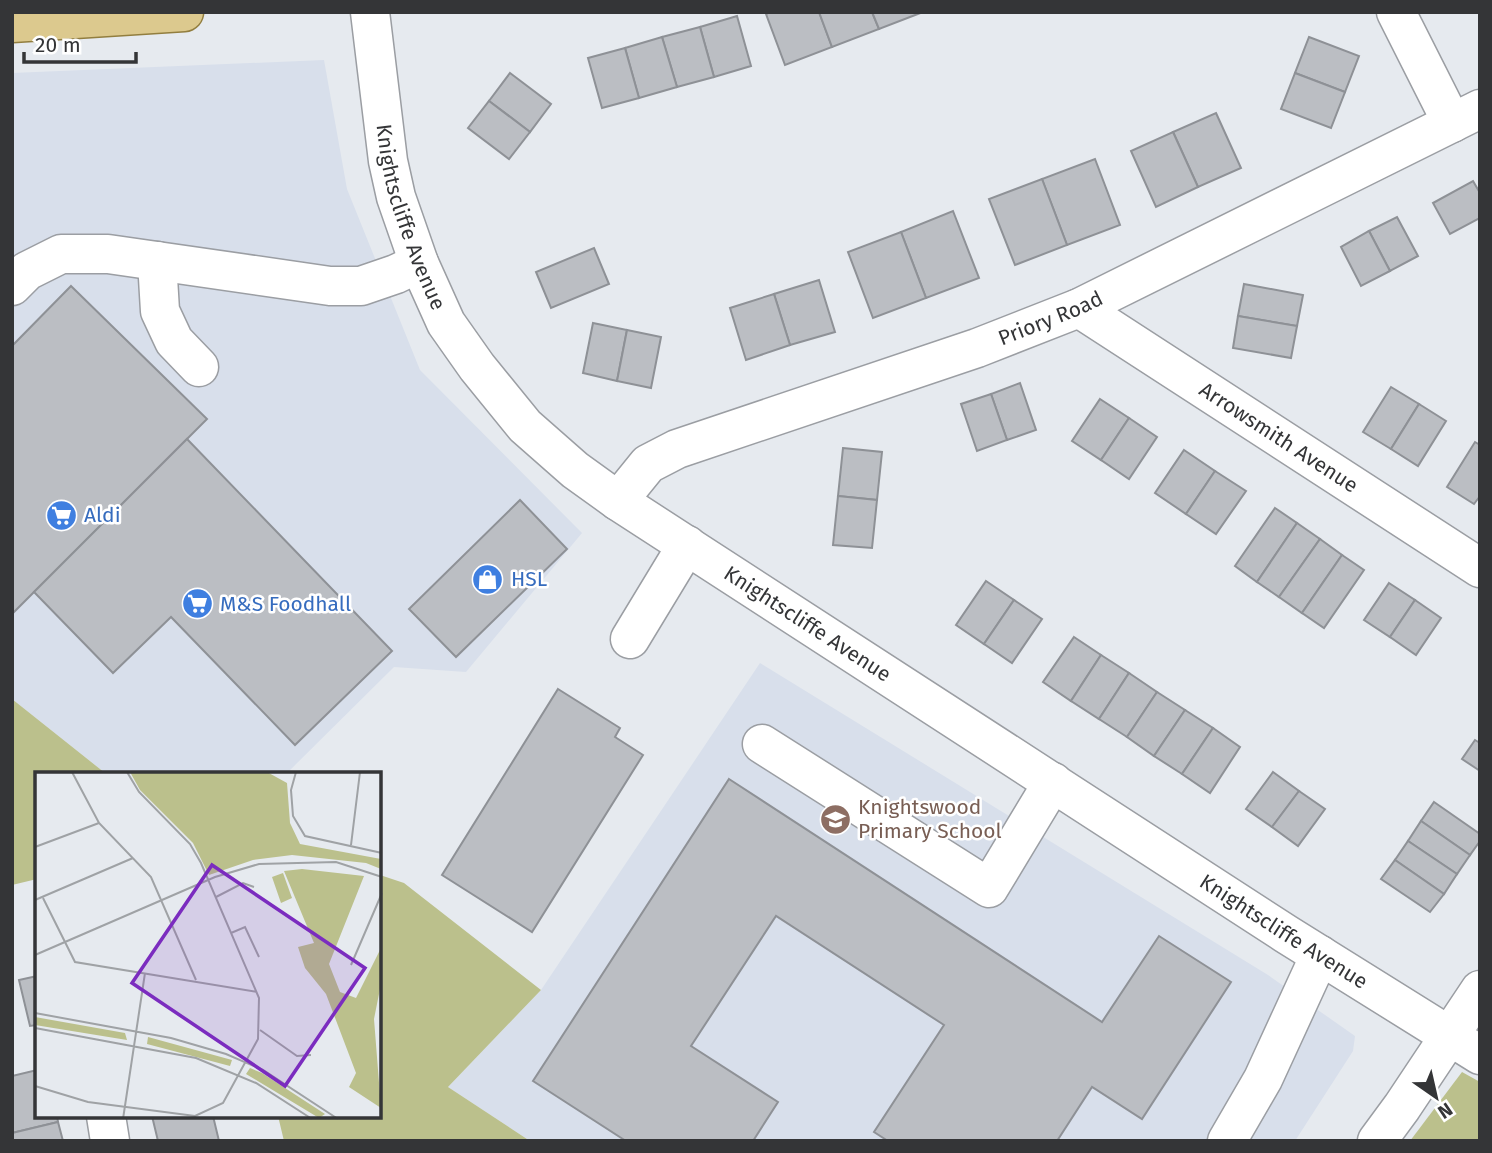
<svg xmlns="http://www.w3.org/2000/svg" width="1492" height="1153" viewBox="0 0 1492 1153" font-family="'Fira Sans',sans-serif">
<rect width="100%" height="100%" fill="#e6eaef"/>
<g fill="#d8dfeb">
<polygon points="324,60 347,189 420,370 582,533 466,672 394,667 287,773 105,773 12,699 12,73"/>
<polygon points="760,663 1268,975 1355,1036 1353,1051 1295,1141 530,1141 448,1087 541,990"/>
</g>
<g fill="#bbc08c">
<polygon points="12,699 105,773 37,773 37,879 12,885"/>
<polygon points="380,875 404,883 541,990 448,1087 530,1141 284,1141 278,1116 380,1116"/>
<polygon points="1462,1072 1480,1082 1480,1141 1410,1141"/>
</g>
<g fill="#bbbec3" stroke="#8e9196" stroke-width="2">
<polygon points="770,12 819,12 832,47 785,65 766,14"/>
<polygon points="819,12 872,12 879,29 832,47"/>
<polygon points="872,12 923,12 879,29"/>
<polygon points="737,16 751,66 714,77 700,27"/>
<polygon points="700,27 714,77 677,87 662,37"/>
<polygon points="662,37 677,87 639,98 625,48"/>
<polygon points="1309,37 1359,56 1345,92 1295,73"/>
<polygon points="625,48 639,98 602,108 588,58"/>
<polygon points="510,73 551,104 530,132 489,101"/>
<polygon points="1295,73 1345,92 1331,128 1281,109"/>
<polygon points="489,101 530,132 509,159 468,128"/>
<polygon points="1216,113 1241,168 1198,187 1173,132"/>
<polygon points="1173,132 1198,187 1156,207 1131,151"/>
<polygon points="1095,159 1120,225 1067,245 1042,179"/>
<polygon points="1042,179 1067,245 1015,265 989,199"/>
<polygon points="1473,181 1480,193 1480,218 1450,234 1433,203"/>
<polygon points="953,211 979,278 926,298 901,232"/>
<polygon points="1397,217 1418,256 1390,271 1369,231"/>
<polygon points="1369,231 1390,271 1361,286 1341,247"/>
<polygon points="901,232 926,298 873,318 848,252"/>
<polygon points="594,248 609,284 551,308 536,272"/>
<polygon points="819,280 835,332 790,345 774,294"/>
<polygon points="1244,284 1303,295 1297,326 1238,316"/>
<polygon points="71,286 207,419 12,614 12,346"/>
<polygon points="774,294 790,345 746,360 730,308"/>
<polygon points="1238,316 1297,326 1291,358 1233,348"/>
<polygon points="593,323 627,330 617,381 583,373"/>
<polygon points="627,330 661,337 651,388 617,381"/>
<polygon points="1020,383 1036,430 1007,440 991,394"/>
<polygon points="1391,387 1419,404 1391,449 1363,432"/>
<polygon points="991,394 1007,440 977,451 961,404"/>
<polygon points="1100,399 1129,418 1101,460 1072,441"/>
<polygon points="1419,404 1446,421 1418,466 1391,449"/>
<polygon points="1129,418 1157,437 1129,479 1101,460"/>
<polygon points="187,439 392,651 295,745 171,617 113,673 34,592"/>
<polygon points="1475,442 1480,445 1480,496 1474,504 1447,487"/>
<polygon points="843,448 882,452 877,500 838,496"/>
<polygon points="1184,450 1215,471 1186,514 1155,493"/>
<polygon points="1215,471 1246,491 1216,534 1186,514"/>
<polygon points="838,496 877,500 872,548 833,545"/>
<polygon points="520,500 567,549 456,657 409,609"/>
<polygon points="1275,508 1297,523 1257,582 1235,566"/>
<polygon points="1297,523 1320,539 1279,597 1257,582"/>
<polygon points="1320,539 1342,555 1302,613 1279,597"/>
<polygon points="1342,555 1364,570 1324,628 1302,613"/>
<polygon points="986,581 1014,600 984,644 956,625"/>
<polygon points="1389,583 1415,600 1390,637 1364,620"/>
<polygon points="1014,600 1042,619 1012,663 984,644"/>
<polygon points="1415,600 1441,618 1416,655 1390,637"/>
<polygon points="1074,637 1101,655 1071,701 1043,682"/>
<polygon points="1101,655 1129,673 1099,719 1071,701"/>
<polygon points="1129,673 1157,692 1127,737 1099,719"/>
<polygon points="558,689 620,728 615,737 643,755 532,932 442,875"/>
<polygon points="1157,692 1185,710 1154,756 1127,737"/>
<polygon points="1185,710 1213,728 1182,774 1154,756"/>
<polygon points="1213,728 1240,747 1210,793 1182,774"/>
<polygon points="1475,740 1480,743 1480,771 1462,759"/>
<polygon points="1273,772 1299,791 1272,827 1246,809"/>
<polygon points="729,779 1102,1022 1159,936 1231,982 1142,1119 1092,1087 1057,1141 888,1141 874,1132 944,1025 776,916 691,1046 778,1102 753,1141 626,1141 533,1081"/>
<polygon points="1299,791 1325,809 1298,846 1272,827"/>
<polygon points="1434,802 1480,834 1480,841 1470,855 1421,821"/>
<polygon points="1421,821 1470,855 1457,874 1408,841"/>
<polygon points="1408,841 1457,874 1444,894 1395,860"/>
<polygon points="1395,860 1444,894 1430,912 1381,879"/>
<polygon points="37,976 37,1025 30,1026 19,980"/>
<polygon points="37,1070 37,1116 57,1116 58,1122 12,1133 12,1076"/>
<polygon points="152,1116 213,1116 219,1141 158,1141"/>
<polygon points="58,1122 63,1141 12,1141 12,1133"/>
</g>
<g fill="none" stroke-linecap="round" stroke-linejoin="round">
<defs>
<g id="minor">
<path id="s1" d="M370,12L388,161L396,197L419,263L446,323L477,367L525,426L575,470L618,501L1286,934L1480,1055"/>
<polyline points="1396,12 1452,123"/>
<polyline points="157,261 160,311 174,341 199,367"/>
<polyline points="12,286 27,271 61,254 108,254 330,286 361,286 396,274 419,263"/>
<path id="s2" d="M1079,308L1480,568"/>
<path id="s3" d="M618,501L648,464L677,449L977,348L1079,308L1480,109"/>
<polyline points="630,639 687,545"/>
<polyline points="762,744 989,888 1053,782"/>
<polyline points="106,1116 110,1141"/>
<polyline points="1227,1141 1263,1079 1320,955"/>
<polyline points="1377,1141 1402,1107 1480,990"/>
</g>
<polyline id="major" points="12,23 184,12"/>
</defs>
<use href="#minor" stroke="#9b9ea3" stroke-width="41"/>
<use href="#major" stroke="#927e3f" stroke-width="41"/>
<use href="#minor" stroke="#fff" stroke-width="38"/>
<use href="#major" stroke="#dcc98e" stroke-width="38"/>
</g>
<defs>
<symbol id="supermarket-disc" viewBox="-11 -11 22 22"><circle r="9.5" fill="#3f7fe0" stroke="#fff"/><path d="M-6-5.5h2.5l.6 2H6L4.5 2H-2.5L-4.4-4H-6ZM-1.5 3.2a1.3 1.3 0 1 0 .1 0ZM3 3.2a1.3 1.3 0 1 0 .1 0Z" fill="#fff"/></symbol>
<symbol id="shop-disc" viewBox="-11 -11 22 22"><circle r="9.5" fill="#3f7fe0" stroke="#fff"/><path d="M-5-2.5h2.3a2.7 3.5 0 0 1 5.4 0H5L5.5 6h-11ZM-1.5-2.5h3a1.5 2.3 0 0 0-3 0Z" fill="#fff"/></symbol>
<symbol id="school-disc" viewBox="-11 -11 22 22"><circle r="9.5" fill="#8d6e63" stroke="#fff"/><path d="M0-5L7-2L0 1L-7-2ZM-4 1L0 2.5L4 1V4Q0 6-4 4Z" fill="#fff"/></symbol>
</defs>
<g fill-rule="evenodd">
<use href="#supermarket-disc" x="44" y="498" width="35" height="35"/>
<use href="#shop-disc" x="470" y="562" width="35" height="35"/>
<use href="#supermarket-disc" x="180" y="586" width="35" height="35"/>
<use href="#school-disc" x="818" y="802" width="35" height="35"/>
</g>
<g text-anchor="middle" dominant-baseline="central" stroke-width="5" stroke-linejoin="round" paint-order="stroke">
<g font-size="21" fill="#343537" stroke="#fff">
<text stroke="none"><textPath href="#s1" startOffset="210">Knightscliffe Avenue</textPath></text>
<text stroke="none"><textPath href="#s3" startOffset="476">Priory Road</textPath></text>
<text stroke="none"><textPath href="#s2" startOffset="238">Arrowsmith Avenue</textPath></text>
<text stroke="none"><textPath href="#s1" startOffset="798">Knightscliffe Avenue</textPath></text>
<text stroke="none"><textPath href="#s1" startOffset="1365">Knightscliffe Avenue</textPath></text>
</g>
<g font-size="21" fill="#366cbe" stroke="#fff" text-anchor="start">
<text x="84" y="515">Aldi</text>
<text x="511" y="579">HSL</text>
<text x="220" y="604">M&amp;S Foodhall</text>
</g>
<g font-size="21" fill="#785e54" stroke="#fff" text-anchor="start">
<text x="858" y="807">Knightswood<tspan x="858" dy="24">Primary School</tspan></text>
</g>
</g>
<g transform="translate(35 772)">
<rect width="346" height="346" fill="#e6eaef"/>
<path d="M95,0H232L252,11L255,51L265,72L346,87V97L331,91L257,83L218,88L174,103L158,71L105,18ZM267,97L329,104L294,192L305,220L321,226L346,176V212L339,247L346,336L314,315L321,301L291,222L270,196L263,175L279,171L249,99ZM248,101L257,126L246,131L237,105ZM0,245L90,261L92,268L0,253ZM113,265L197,288L195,294L112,272ZM215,296L227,301L290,342L284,346L211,302Z" fill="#bbc08c"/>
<path fill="none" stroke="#9fa2a5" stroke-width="2" d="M37,0L64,51L116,105L161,208M261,0L256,18L258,44L270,64L347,81M316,73L325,0M0,75L64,51M181,125L208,111L219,115M8,126L40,190L222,220M0,128L98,86M196,161L210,155L224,185M0,183L180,105L224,92L301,90L347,105M316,193L347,121M0,241L136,266L191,282L228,298L303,347M0,256L161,286L221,311L277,347M225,258L262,284L276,283M0,314L53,330L160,344L188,331L223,267L224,226L166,91L155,72L104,20L92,0M88,347L110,201"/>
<path fill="#7b2cbf" fill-opacity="0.15" stroke="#7b2cbf" stroke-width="3.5" d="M177,93L330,196L250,314L97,211Z"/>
<rect width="346" height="346" fill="none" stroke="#343537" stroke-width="3.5"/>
</g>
<rect width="1492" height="1153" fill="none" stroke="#343537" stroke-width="28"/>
<g transform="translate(1436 1097) rotate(146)" stroke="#ffffff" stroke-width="5" paint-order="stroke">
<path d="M0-5L12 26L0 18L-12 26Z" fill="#343537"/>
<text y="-10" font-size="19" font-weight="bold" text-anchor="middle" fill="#343537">N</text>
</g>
<path d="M24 52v10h112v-10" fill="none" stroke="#343537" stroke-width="3.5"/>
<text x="35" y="52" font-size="21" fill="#343537" stroke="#ffffff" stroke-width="5" paint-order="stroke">20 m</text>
</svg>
